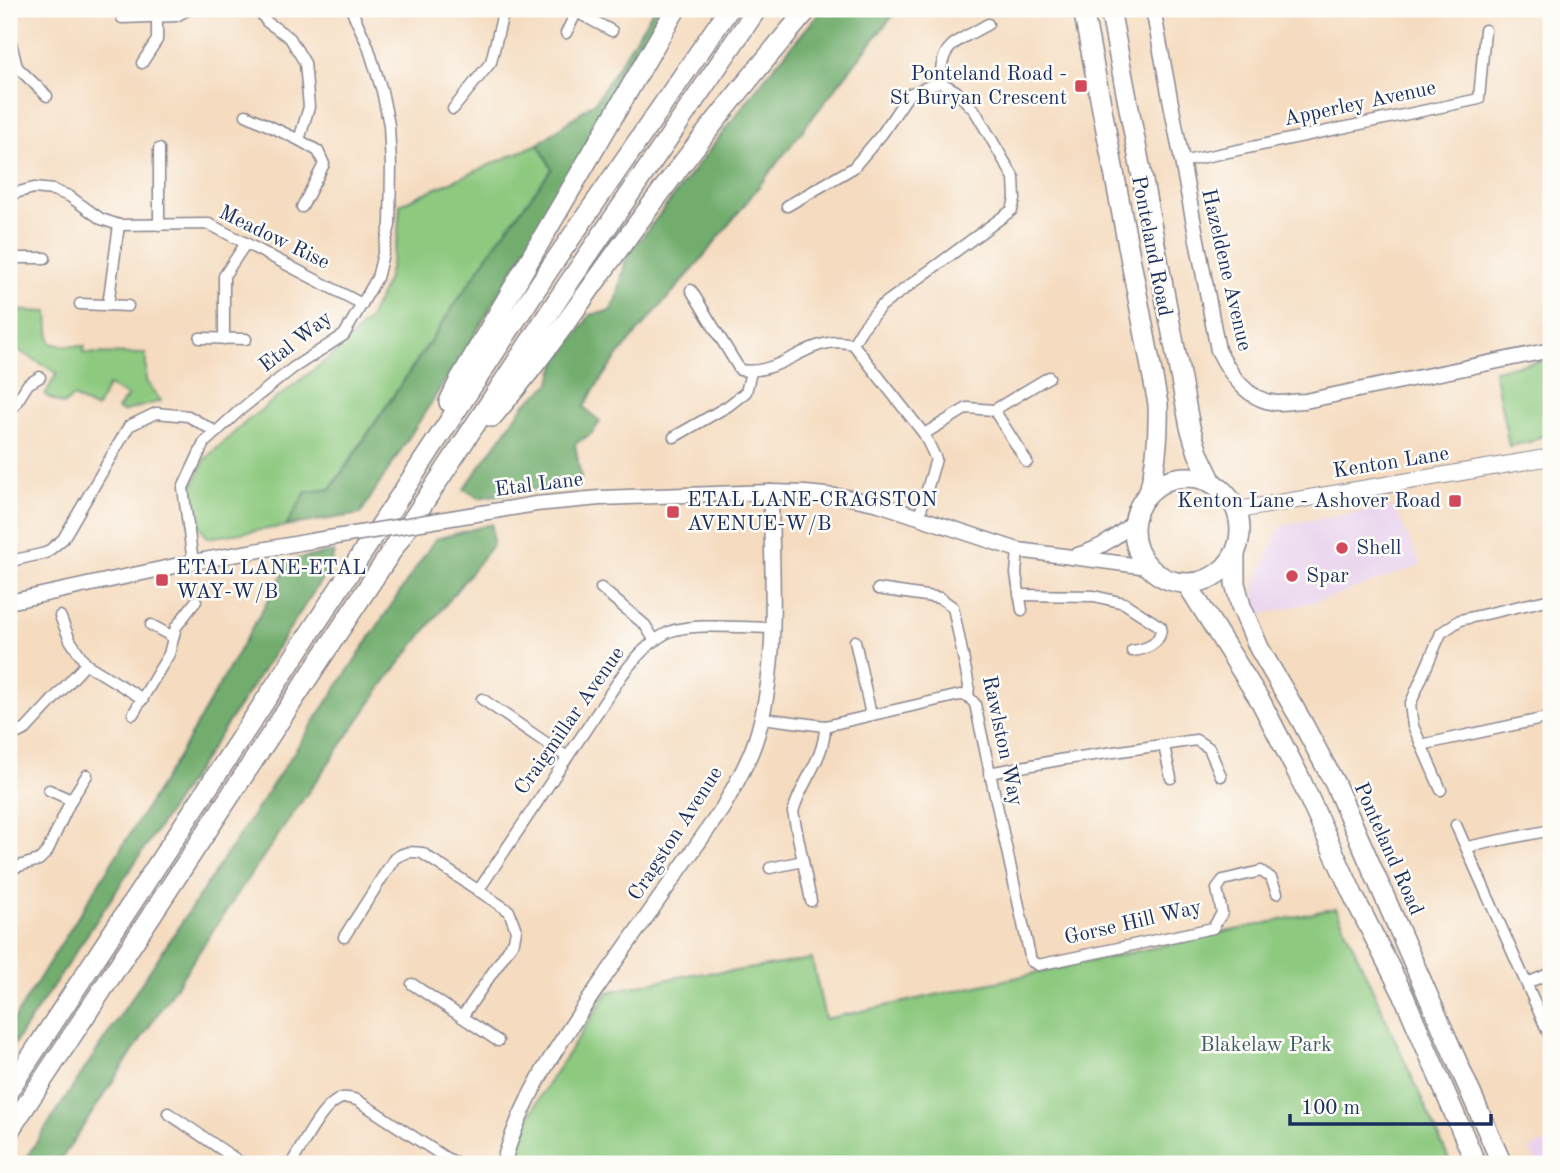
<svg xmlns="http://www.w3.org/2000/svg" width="1560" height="1173" viewBox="0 0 1560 1173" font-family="'Old Standard TT',serif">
<rect width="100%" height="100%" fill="#fdfcf7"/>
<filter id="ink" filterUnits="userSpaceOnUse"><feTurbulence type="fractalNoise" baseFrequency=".0143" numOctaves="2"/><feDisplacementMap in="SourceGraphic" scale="14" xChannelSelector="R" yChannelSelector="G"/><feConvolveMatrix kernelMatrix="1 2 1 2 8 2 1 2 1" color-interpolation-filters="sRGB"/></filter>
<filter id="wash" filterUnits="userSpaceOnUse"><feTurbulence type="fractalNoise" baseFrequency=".00686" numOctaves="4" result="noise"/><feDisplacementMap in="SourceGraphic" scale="28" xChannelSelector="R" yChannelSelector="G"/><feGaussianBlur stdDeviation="1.57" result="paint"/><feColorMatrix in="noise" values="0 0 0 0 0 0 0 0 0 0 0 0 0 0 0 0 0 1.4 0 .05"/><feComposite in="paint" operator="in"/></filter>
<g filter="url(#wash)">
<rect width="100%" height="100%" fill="#f5dbbf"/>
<g fill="#e9d2ee">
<polygon points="1394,507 1421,565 1329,598 1259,615 1254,604 1255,585 1278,531 1286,524"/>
<polygon points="1551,1140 1551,1164 1537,1164 1530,1149"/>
</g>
<g fill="#8dc97f" stroke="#547c6e" stroke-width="2">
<polygon points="538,144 552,169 499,239 330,489 306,492 286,526 208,538 194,519 192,488 205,459 247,421 338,351 369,319 387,281 398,236 400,204"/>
<polygon points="9,310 48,312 50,343 63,346 85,346 83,353 146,354 146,381 161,401 122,412 117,409 128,396 108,386 96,409 73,397 63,405 45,395 57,373 9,345"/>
<polygon points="1551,359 1551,431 1530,442 1509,446 1494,370"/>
<polygon points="1336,908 1451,1164 514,1164 525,1124 541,1095 608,992 692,974 735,971 812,959 825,1019"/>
</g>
<g fill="#72ad6e" stroke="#466e66" stroke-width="2">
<polygon points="654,9 669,9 480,326 360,514 286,526 306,492 331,489 499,239 552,169 538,144 596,101"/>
<path d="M823,9H898C832,91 769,175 703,257C663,306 615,350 584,407L600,422L591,434L575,444L581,479L554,486L479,498L464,489L525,404L550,384L560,351L578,334L590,315L610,311L617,299L626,258L772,69Z"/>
<polygon points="492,524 493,544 385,682 240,890 58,1164 22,1164 435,539"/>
<polygon points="334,552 331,565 245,697 9,1052 9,1027 178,757 291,560"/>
</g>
</g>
<g filter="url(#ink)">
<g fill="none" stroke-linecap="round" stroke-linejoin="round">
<defs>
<g id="street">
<polyline points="258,9 267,22 290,38 305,63 309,107 299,140 318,151 324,164 302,207"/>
<polyline points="571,9 612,31"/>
<polyline points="122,18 176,16 189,9"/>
<polyline points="566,33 577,11"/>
<polyline points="9,35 17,67 9,70"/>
<polyline points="142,63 157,40 157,17"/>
<polyline points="17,67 47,96"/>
<path d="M940,82C941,42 956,43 988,24"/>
<polyline points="453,109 491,62 504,9"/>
<polyline points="246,115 299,140"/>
<polyline points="159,149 159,225"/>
<polyline points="1181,162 1479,99 1485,30"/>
<polyline points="9,197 15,193 34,188 53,190 69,196 101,219 119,225 209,224 362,304"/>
<polyline points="787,206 853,168 882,134 909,94 940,82 956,91 975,111 1014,178 1015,199 1012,210 880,307 862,329 853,344"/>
<polyline points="9,258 45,258"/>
<path d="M691,290L740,370C777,376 802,344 836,342C842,342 848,343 853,344L924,434L936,459L919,517"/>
<polyline points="80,304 128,306"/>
<polyline points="108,305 119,225"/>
<polyline points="200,338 246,339"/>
<polyline points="224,339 224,276 246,243"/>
<polyline points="994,410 1027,462"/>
<polyline points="9,414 28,384 40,377"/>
<polyline points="924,434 967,408 994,410 1049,377"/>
<polyline points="674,437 728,406 746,392 751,372"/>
<polyline points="1018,550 1016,574 1022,610"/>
<polyline points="9,559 15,560 46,553 63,539 129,426 156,413 188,416 216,432"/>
<polyline points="193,562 183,488 204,443 240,410 293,368 344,335 377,278 390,225 391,166 389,125 382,91 368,46 351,9"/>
<polyline points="601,588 645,625 655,641"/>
<polyline points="878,589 940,598 953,607 969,686 968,696 975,704 1031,961 1038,965 1213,928 1222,913 1217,889 1223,880 1261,871 1271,878 1277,893"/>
<path d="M1019,595L1094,596L1124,603L1161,627C1161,644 1147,649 1132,651"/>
<polyline points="60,616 70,640 86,664"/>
<polyline points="151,625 173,637"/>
<polyline points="855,641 871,715"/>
<polyline points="482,699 567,757"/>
<polyline points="133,714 169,654 176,627 196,601"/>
<polyline points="762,718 825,726 960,695 968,696"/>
<polyline points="9,737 26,729 86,664 143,699"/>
<polyline points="1421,745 1551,717"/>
<polyline points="1164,746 1171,778"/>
<polyline points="989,773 1059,760 1196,740 1209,748 1221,776"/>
<polyline points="49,790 71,800"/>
<polyline points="1441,790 1413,726 1410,705 1441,633 1460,620 1551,599"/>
<polyline points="1456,825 1551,1039"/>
<polyline points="1467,847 1551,830"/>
<polyline points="770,868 803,861"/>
<polyline points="9,869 39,860 47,852 71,800 87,775"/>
<path d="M478,891L623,674C635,658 649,642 667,633C688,622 746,628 771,628"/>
<path d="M811,901L793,812C801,781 825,759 825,726"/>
<path d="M344,937L394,859C404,852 410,851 422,853L509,911L516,930L514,941L462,1017"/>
<polyline points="1527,983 1551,973"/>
<polyline points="412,984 498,1041"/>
<polyline points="168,1113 243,1164"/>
<path d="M291,1164C302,1147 319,1111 336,1101C343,1096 349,1098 357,1100L446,1158L460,1164"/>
</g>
<g id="secondary">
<path d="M1153,9L1218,350C1230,374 1247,401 1277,403C1286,403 1296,401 1305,401L1551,350"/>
<polyline points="494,511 536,504 600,498 771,492 805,493 846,497 879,504 1018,550 1148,567"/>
<path d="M1078,555C1101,548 1117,537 1134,521"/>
<polyline points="9,602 193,562 311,541"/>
<path d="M503,1164C524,1090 565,1035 608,972C646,918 684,863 722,809C734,787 747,766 755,742C781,664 771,573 771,492"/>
</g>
<polyline id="primary" points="1238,510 1551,457"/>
<g id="highway">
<path d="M1083,9L1158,404C1159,435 1157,462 1149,492"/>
<polyline points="1110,9 1190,427 1198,453 1212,482"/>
<polyline points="449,402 460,379 676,9"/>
<path d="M492,417C550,350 598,275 652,204C701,137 754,72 808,9"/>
<circle cx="1187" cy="530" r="53"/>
<polyline points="1235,555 1235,583 1241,606 1259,648 1301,720 1335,784 1502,1164"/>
<polyline points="1187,584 1261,702 1298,774 1354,897 1403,994 1476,1164"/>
<polyline points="9,1090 550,268 729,9"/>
<polyline points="9,1131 568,284 757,9"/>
</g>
</defs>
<use href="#street" stroke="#88858e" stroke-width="13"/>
<use href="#secondary" stroke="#88858e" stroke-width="17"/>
<use href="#primary" stroke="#88858e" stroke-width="18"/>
<use href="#highway" stroke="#88858e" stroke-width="22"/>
<use href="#street" stroke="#fff" stroke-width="10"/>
<use href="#secondary" stroke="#fff" stroke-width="14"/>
<use href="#primary" stroke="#fff" stroke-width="16"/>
<use href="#highway" stroke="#fff" stroke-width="19"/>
<defs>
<polyline id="secondary-bridge" points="311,541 494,511"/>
</defs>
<use href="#secondary-bridge" stroke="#88858e" stroke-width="17" stroke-linecap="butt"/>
<use href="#secondary-bridge" stroke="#fff" stroke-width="14"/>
</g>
</g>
<g fill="#d1495b" stroke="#fdfcf7" stroke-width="2.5">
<rect x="1074" y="79" width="14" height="14" rx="3.5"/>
<rect x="1448" y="494" width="14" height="14" rx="3.5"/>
<rect x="666" y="505" width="14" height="14" rx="3.5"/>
<circle cx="1342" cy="548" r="7"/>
<circle cx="1292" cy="576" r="7"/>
<rect x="155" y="573" width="14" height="14" rx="3.5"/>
</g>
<g text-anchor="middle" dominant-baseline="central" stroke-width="5" stroke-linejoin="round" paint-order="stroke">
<g font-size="21" fill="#1b2f5e" stroke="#fdfcf7" text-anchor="start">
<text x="1067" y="74" text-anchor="end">Ponteland Road -<tspan x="1067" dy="24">St Buryan Crescent</tspan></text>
<text x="687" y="500">ETAL LANE-CRAGSTON<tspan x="687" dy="24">AVENUE-W/B</tspan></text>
<text x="1441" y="501" text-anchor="end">Kenton Lane - Ashover Road</text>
<text x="1356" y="548">Shell</text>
<text x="176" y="568">ETAL LANE-ETAL<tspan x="176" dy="24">WAY-W/B</tspan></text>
<text x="1306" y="576">Spar</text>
</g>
<g font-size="21" fill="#1b2f5e" stroke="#fdfcf7">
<text transform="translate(1360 104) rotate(-12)">Apperley Avenue</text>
<text transform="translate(274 238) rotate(26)">Meadow Rise</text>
<text transform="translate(1151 246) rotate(79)">Ponteland Road</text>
<text transform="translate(1226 270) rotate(77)">Hazeldene Avenue</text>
<text transform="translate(296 342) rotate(-38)">Etal Way</text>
<text transform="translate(1391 463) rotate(-9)">Kenton Lane</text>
<text transform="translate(539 485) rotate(-7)">Etal Lane</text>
<text transform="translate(570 721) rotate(-55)">Craigmillar Avenue</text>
<text transform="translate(1002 741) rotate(78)">Rawlston Way</text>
<text transform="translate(676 834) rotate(-57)">Cragston Avenue</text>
<text transform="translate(1388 849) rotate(66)">Ponteland Road</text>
<text transform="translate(1133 923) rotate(-13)">Gorse Hill Way</text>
</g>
<g font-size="21" fill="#3d5d68" stroke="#fdfcf7">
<text x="1266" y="1045">Blakelaw Park</text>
</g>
</g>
<rect width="1560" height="1173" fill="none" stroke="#fdfcf7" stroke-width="35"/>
<path d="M1290 1114v10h201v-10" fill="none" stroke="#1b2f5e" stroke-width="3.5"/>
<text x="1301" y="1114" font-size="21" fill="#1b2f5e" stroke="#fdfcf7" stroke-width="5" paint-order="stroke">100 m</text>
</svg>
